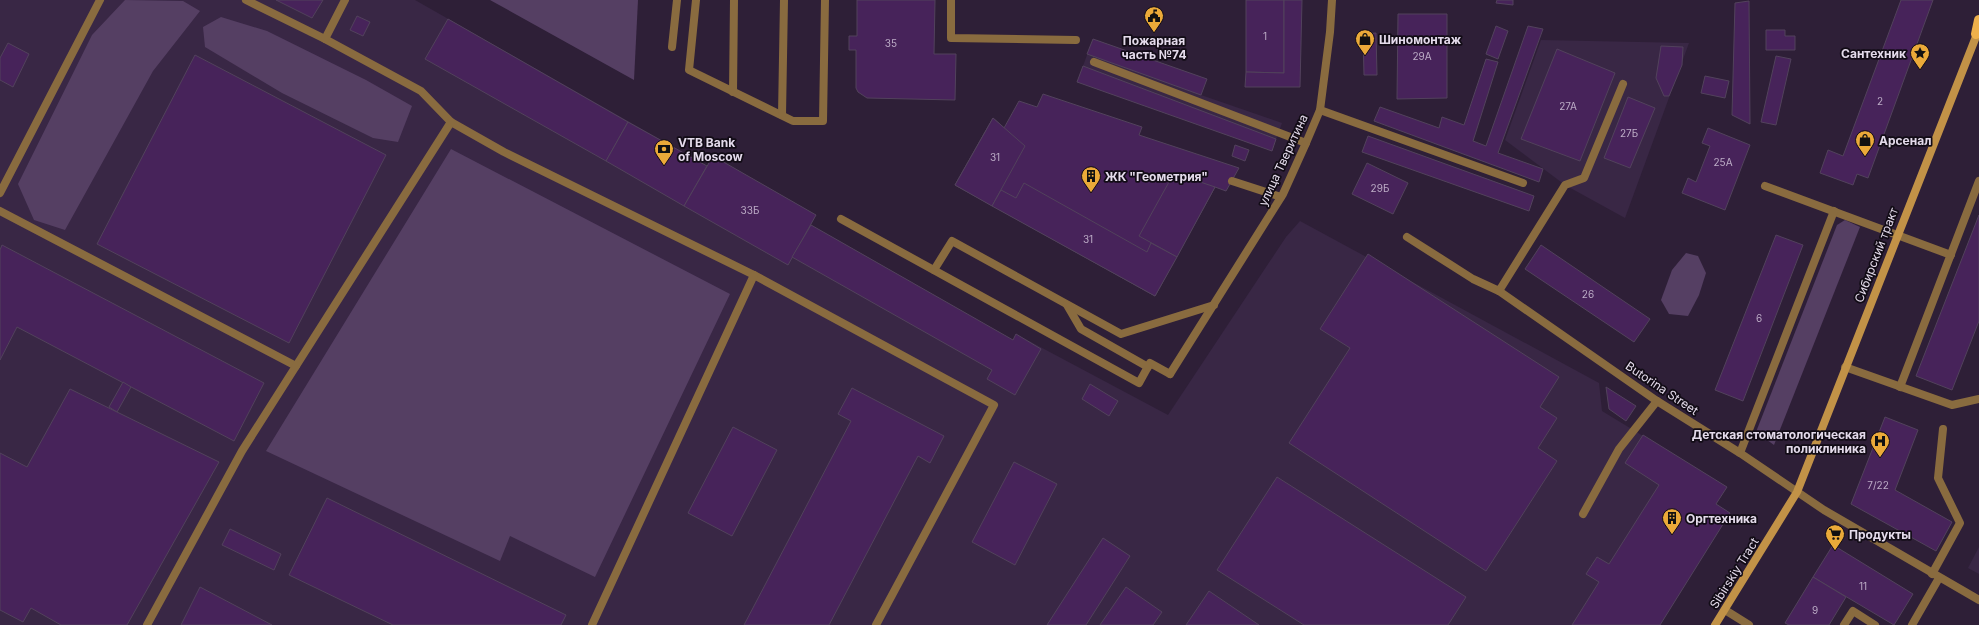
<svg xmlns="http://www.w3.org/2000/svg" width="1979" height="625" viewBox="0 0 1979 625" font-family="Inter,sans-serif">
<rect width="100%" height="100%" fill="#2e1f37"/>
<g fill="#392745">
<polygon points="0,0 276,0 312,18 323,0 415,0 707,166 713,156 816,215 811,225 1013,340 1016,334 1168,415 1286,237 1300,221 1599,383 1602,411 1727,487 1716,504 1730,513 1660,625 0,625"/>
<polygon points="1093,39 1207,79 1201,95 1282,123 1272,151 1077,82"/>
<polygon points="1541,40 1689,43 1625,218 1565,185 1505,140"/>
<polygon points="1979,547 1979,574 1968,568"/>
</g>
<g fill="#553f63">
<polygon points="125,0 183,1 200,11 153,71 65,230 34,220 18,184 92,35"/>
<polygon points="490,0 638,0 634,80"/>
<polygon points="221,17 267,31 366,80 412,106 398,142 373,138 282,93 205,47 203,27"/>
<polygon points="451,149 730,294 595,577 510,536 500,561 266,451"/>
<polygon points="1845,220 1860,227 1774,445 1756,432 1837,225"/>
<polygon points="1686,253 1698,256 1706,273 1699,295 1688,316 1669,314 1661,300 1672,270"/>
</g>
<g fill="#47235a" stroke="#52425c">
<polygon points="276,0 323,0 312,18"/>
<polygon points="857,0 935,0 934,54 956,54 955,100 867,98 858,92 856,88 856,50 849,50 849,36 857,36"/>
<polygon points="1246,0 1284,0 1284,73 1246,72"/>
<polygon points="1284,0 1302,0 1300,87 1245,87 1246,72 1284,73"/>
<polygon points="1497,0 1513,0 1513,5 1496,3"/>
<polygon points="1901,0 1933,0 1868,178 1857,174 1853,185 1820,173 1828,150 1843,156"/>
<polygon points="1749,1 1750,124 1732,115 1735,3"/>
<polygon points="1398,14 1447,14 1447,98 1397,99"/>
<polygon points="357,16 370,22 363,36 350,30"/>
<polygon points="448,19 628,122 606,161 425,59"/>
<polygon points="1496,26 1508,31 1498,59 1486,54"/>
<polygon points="1528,26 1543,29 1498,153 1543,169 1539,182 1374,121 1380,107 1439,128 1442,117 1464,125 1486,59 1498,62 1473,141 1486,146"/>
<polygon points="1766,30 1785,30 1785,36 1795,36 1795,50 1766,50"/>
<polygon points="1376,33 1377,75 1364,75 1363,34"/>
<polygon points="1093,39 1207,79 1201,95 1087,54"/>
<polygon points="8,43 29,54 13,87 0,80 0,58"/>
<polygon points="1661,46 1683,47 1682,65 1669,96 1664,96 1656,78"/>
<polygon points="1557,49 1615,73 1580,161 1521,139"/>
<polygon points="195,55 386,155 289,343 97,244"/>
<polygon points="1776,56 1791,59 1776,125 1761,122"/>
<polygon points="1083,66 1276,139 1272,151 1077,82"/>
<polygon points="1705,76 1729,81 1725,98 1701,93"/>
<polygon points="1043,94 1142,127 1139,135 1239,168 1226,191 1215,187 1155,296 955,185 993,118 1004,128 1019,101 1037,107"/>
<polygon points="1628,97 1655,108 1630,168 1604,158"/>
<polygon points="993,118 1025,146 992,206 955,185"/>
<polygon points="628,122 707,166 684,206 606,161"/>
<polygon points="1708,128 1750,145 1725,210 1682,193 1688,178 1696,182 1710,146 1702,143"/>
<polygon points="1368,136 1534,196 1529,211 1362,152"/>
<polygon points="1235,145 1249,150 1245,161 1232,156"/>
<polygon points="713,156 816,215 788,265 684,206"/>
<polygon points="1367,163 1408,183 1393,214 1352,194"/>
<polygon points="1174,173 1215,187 1177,257 1139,236"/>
<polygon points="1024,183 1147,252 1151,243 1177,257 1155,296 992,206 1001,190 1016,198"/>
<polygon points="1979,215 1979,321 1952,390 1916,376"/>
<polygon points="811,225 1013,340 1016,334 1041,349 1015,395 987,379 992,370 792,257"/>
<polygon points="1776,235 1803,245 1743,401 1715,390"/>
<polygon points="2,245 264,383 234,441 17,327 0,360 0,250"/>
<polygon points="1541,245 1650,319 1634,342 1525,269"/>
<polygon points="1368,254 1559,377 1540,407 1557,418 1538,448 1557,461 1486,571 1289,443 1350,348 1320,329"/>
<polygon points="123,382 131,387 117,412 109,407"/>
<polygon points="1090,384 1118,401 1109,416 1082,399"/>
<polygon points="1606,387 1636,406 1626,421 1609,409"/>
<polygon points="852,388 944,436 930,463 918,456 829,625 744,625 851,421 838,414"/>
<polygon points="70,389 219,462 127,625 61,625 31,608 23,622 0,610 0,453 27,467"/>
<polygon points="1885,417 1918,430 1895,490 1952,522 1936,551 1851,504"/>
<polygon points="733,427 777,450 732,536 688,513"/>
<polygon points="1643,435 1727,487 1716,504 1730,513 1660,625 1572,625 1599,582 1586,574 1597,557 1609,564 1659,485 1625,463"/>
<polygon points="1014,462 1057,484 1015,565 972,542"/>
<polygon points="1277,477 1466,597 1448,625 1304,625 1217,570"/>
<polygon points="327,498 566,615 561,625 393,625 289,575"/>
<polygon points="230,529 281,554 274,570 222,545"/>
<polygon points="1103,538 1130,556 1086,625 1047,625"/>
<polygon points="1833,545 1913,594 1894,625 1813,577"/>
<polygon points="1813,577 1846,597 1829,625 1789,625 1785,623"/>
<polygon points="200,587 272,625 181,625"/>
<polygon points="1126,587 1162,612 1153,625 1100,625"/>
<polygon points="1209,591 1259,625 1186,625"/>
</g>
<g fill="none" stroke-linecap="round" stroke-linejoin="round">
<g stroke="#896b3f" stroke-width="8">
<polyline points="246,0 325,39 421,91 451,122 504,152 754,275 994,405 876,625"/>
<polyline points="696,0 689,70 793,121 823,121 825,0"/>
<polyline points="951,0 951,38 1076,40"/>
<polyline points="325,39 345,0"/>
<polyline points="672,47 677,0"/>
<polyline points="1094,62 1306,143"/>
<polyline points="733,92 734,0"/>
<polyline points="1320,110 1523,183"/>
<polyline points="782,115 784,0"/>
<polyline points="1232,181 1281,197"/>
<polyline points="1765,186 1951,255"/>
<polyline points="0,193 100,0"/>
<polyline points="0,211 296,366"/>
<polyline points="841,219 1139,383 1150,363 1170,374"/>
<polyline points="1407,237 1473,279 1499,291 1565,185 1584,178 1623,84"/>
<polyline points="934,270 952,241 1121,334 1214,305"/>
<polyline points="1067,305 1081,329 1148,367"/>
<polyline points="1845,367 1952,405 1979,399"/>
<polyline points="1900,387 1979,181"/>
<polyline points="1740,453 1834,211"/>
<polyline points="1583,514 1619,449 1657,401"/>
<polyline points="1932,574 1960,523 1938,478 1943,429"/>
<polyline points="1725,610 1749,625"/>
<polyline points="147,625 242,451 451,122"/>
<polyline points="592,625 754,275"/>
<polyline points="1844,625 1853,611 1875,625"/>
<polyline points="1912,625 1939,578"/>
</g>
<g stroke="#896b3f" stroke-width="8">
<polyline points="1499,291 1657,401 1740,453 1824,510 1979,600"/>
<polyline points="1170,374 1283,194 1306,143 1320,110 1330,32 1332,0"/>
</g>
<polyline stroke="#c29247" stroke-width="8" points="1715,625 1797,492 1979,29"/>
<polyline stroke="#eeb04b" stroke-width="10" points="1976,34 1979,20"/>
</g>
<defs>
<symbol id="civic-pin" viewBox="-11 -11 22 30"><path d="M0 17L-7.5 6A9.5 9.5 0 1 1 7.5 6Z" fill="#ebaa39" stroke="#120c16"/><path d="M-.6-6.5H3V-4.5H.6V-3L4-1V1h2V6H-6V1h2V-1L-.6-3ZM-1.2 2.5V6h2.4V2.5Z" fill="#111"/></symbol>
<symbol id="shop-pin" viewBox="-11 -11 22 30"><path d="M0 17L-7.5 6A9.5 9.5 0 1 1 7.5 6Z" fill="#ebaa39" stroke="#120c16"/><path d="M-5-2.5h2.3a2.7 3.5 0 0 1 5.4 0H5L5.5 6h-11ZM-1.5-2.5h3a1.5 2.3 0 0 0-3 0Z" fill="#111"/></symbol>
<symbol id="sight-pin" viewBox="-11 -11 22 30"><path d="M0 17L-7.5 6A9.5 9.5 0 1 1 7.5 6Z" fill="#ebaa39" stroke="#120c16"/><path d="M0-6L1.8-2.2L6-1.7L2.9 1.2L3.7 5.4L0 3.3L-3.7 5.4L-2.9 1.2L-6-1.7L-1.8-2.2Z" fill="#111"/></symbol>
<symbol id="bank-pin" viewBox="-11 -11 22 30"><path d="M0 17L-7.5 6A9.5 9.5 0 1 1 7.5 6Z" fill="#ebaa39" stroke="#120c16"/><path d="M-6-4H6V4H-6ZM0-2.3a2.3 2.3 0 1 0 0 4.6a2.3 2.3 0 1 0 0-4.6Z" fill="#111"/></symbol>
<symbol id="building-pin" viewBox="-11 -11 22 30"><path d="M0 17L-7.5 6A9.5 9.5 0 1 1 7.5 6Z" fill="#ebaa39" stroke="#120c16"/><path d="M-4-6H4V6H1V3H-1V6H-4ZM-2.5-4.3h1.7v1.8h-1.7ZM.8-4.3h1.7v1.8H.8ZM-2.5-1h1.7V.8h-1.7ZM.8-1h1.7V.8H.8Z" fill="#111"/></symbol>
<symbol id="hospital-pin" viewBox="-11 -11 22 30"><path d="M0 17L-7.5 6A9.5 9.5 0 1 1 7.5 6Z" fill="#ebaa39" stroke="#120c16"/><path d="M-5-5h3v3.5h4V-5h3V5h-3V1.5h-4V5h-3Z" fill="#111"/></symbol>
<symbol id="supermarket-pin" viewBox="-11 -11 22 30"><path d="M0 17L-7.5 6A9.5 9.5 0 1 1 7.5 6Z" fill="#ebaa39" stroke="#120c16"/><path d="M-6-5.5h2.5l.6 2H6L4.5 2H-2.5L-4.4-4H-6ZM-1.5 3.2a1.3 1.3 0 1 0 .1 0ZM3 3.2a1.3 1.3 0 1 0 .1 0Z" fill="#111"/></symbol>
</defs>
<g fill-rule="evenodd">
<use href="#civic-pin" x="1143" y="5" width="22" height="30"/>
<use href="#shop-pin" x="1354" y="28" width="22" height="30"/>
<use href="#sight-pin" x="1909" y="42" width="22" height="30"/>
<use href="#shop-pin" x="1854" y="129" width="22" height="30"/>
<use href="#bank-pin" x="653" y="138" width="22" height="30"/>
<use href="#building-pin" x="1080" y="165" width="22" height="30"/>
<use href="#hospital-pin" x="1869" y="430" width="22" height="30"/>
<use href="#building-pin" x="1661" y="507" width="22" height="30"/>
<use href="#supermarket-pin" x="1824" y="523" width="22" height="30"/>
</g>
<g text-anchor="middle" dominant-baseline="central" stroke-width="3.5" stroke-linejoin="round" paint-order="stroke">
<g font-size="10" fill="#bdadc7">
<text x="1265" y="36">1</text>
<text x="891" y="43">35</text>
<text x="1422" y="56">29А</text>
<text x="1880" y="101">2</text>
<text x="1568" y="106">27А</text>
<text x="1629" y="133">27Б</text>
<text x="995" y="157">31</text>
<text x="1723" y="162">25А</text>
<text x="1380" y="188">29Б</text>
<text x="750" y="210">33Б</text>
<text x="1088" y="239">31</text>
<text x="1588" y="294">26</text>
<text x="1759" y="318">6</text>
<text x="1878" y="485">7/22</text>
<text x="1863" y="586">11</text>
<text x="1815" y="610">9</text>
</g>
<g font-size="12" font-weight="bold" fill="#e4dbeb" stroke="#120c16" text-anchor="start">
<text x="1379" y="39">Шиномонтаж</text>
<text x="1154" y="40" text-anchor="middle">Пожарная<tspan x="1154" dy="14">часть №74</tspan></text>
<text x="1906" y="53" text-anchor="end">Сантехник</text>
<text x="1879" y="140">Арсенал</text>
<text x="678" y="142">VTB Bank<tspan x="678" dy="14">of Moscow</tspan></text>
<text x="1105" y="176">ЖК "Геометрия"</text>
<text x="1866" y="434" text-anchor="end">Детская стоматологическая<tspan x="1866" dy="14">поликлиника</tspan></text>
<text x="1686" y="518">Оргтехника</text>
<text x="1849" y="534">Продукты</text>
</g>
<g font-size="12" fill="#e4dbeb" stroke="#120c16">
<text transform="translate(1283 160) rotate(-65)">улица Тверитина</text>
<text transform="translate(1876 255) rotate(-69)">Сибирский тракт</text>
<text transform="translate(1662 388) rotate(34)">Butorina Street</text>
<text transform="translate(1734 573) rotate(-58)">Sibirskiy Tract</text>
</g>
</g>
</svg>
